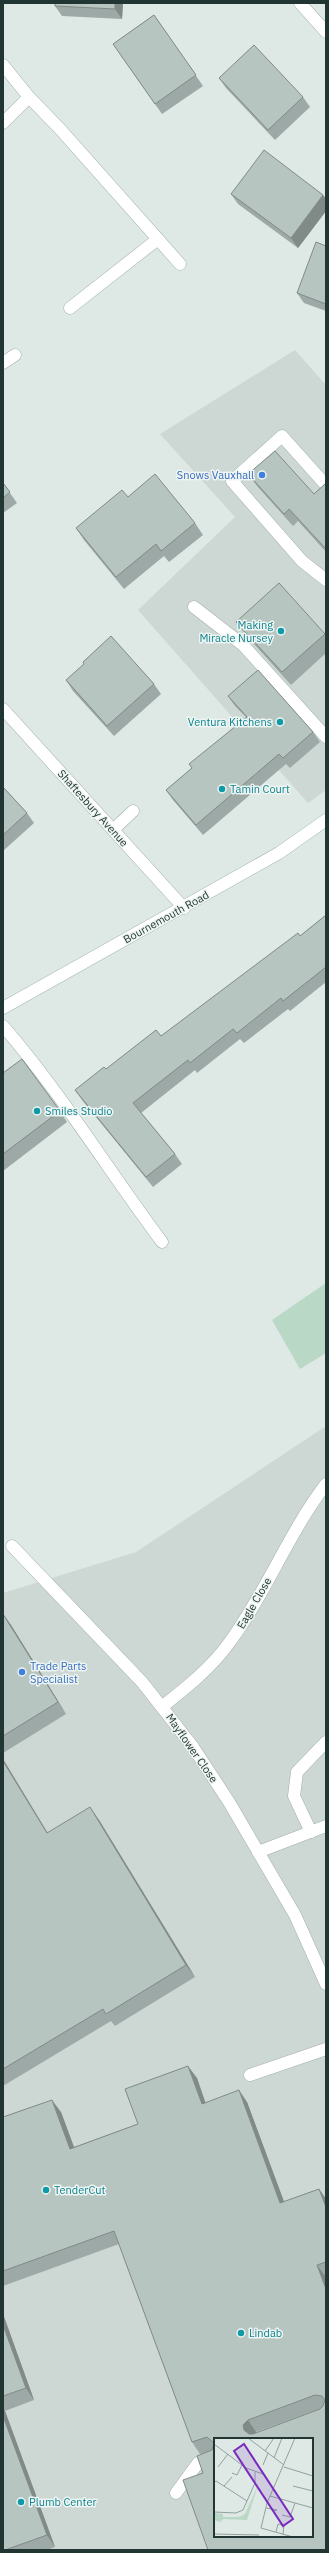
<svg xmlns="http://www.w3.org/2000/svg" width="329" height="2553" viewBox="0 0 329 2553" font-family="'IBM Plex Sans',sans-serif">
<rect width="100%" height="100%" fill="#dee8e5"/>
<g fill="#cdd8d4" fill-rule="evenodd">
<polygon points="295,350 326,385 326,790 308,803 138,610 235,517 160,434"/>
<path d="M326,1426V2550H3V1593L136,1552ZM215,2439H312V2536H215Z"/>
</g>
<polygon fill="#b9d8c5" points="326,1283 326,1353 300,1369 272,1320"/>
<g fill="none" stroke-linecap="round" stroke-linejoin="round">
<defs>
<g id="service">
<polyline points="70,308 158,239"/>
<polyline points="3,363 15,355"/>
<polyline points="324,483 282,436 232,481 302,561 326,580"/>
<polyline points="194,607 243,645 326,737"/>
<polyline points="113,830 133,811"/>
<path d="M3,1026C62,1094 108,1170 162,1242"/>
<polyline points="311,1832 294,1796 297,1772 326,1742"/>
<polyline points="258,1852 326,1826"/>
<polyline points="250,2075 326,2049"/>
<polyline points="176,2493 198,2463 215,2457"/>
</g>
<g id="minor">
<polyline points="300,3 326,32"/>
<polyline points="3,65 29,97"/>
<polyline points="3,123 29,97 60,129 180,264"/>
<polyline points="3,709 184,908"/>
<polyline points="12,1546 142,1682 193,1747 229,1802 295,1915 326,1984"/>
<path d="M163,1706C187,1687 211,1668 229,1643C266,1593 288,1534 326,1484"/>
</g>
<polyline id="secondary" points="3,1008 279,853 326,820"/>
</defs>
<use href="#service" stroke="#a2afac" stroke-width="13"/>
<use href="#minor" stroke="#a2afac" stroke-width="13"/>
<use href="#secondary" stroke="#9fb3ae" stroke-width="13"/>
<use href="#service" stroke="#fff" stroke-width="12"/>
<use href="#minor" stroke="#fff" stroke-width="12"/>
<use href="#secondary" stroke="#fff" stroke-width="12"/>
</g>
<g fill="#9da9a6" fill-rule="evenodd">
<polygon points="55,3 123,3 122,19 62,16 55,6"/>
<polygon points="154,15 203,86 162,114 113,44"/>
<polygon points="219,78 303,97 310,107 275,140 226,88"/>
<polygon points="231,194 323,195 326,199 326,211 298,248 238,204"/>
<polygon points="326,246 326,311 304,303 297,293"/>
<polygon points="248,474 314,494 326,483 326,552 298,521 293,526 257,486"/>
<polygon points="3,483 17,503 3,513"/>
<polygon points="128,497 195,523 203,535 169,562 164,556 124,589 84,540 76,528"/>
<polygon points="236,622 325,634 326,636 326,653 291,685 245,634"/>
<polygon points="66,680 154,684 161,694 114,736 73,691"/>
<polygon points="228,696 313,732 320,742 290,768 286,764 203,835 173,800 166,790 192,768 246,717 235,706"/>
<polygon points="3,787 27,813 34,823 3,851"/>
<polygon points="326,915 326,982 290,1011 288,1009 244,1043 240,1039 197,1073 195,1070 141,1113 175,1154 182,1164 153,1187 82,1100 75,1090 106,1069 161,1036 300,936"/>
<polygon points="3,1073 60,1111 67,1122 3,1171"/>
<polygon points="3,1614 11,1625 66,1714 3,1753"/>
<polygon points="3,1759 48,1833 99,1820 195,1977 115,2026 111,2021 3,2086"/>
<path d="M197,2078L205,2102H247L284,2202L319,2189L326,2199V2550L203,2473L204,2453L200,2454L192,2442L119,2244L3,2286V2117L61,2112L74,2147L138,2124ZM322,2408L320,2409L256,2433V2432Z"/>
<polygon points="3,2314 34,2400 5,2411 55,2547 47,2550 3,2550"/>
</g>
<g fill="#808a87">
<polygon points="115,3 123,3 122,19 115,9"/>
<polygon points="323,195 326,199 326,211 298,248 291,238"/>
<polygon points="3,1614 11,1625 66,1714 58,1702"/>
<polygon points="3,1759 55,1846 47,1833 3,1761"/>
<polygon points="90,1807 99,1820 195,1977 186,1965"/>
<polygon points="188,2066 197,2078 210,2116 202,2104"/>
<polygon points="239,2090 247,2102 289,2215 280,2203"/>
<polygon points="52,2100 61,2112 79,2161 70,2149"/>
<polygon points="319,2189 326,2199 326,2207"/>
<polygon points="317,2265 326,2277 326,2289"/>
<polygon points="3,2314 34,2400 26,2388 3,2325"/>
<polygon points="3,2408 5,2411 55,2547 47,2535 3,2416"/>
<polygon points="248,2420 256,2432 252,2437 244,2430 243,2425"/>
</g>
<g fill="#b7c5c1" stroke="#808a87" fill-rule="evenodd">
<polygon points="55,3 115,3 115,9 55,6"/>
<polygon points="154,15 196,75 155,104 113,44"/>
<polygon points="254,45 303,97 268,130 219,78"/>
<polygon points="264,150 323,195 291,238 231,194"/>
<polygon points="316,242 326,246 326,304 297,293"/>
<polygon points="275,451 314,494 326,483 326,549 289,509 284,514 248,474"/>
<polygon points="155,474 195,523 161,551 156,544 116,577 76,528 122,490 128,497"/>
<polygon points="3,483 10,492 3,498"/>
<polygon points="279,583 325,634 282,672 236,622"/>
<polygon points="111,636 154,684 107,726 66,680 84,664 83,662"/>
<polygon points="258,670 313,732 283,758 279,754 196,825 166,790 192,768 189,764 247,717 228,696"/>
<polygon points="3,787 27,813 3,835"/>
<polygon points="326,915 326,967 283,1001 281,998 237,1033 233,1029 190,1063 188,1060 133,1103 175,1154 146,1177 75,1090 104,1067 106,1069 156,1030 161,1036 298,933 300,936"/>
<polygon points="22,1059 60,1111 3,1154 3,1073"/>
<polygon points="3,1614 58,1702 3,1736"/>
<polygon points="3,1761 47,1833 90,1807 186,1965 106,2014 103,2009 3,2069"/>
<path d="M188,2066L202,2104L239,2090L280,2203L319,2189L326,2207V2262L317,2265L326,2289V2550H208L183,2480L203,2473L197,2456L212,2450L214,2443L207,2437L192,2442L114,2231L3,2271V2117L52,2100L70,2149L138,2124L125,2089ZM315,2395L322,2396L325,2400L323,2406L320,2409L253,2434H249L244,2430L243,2425L248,2420ZM215,2439H312V2536H215Z"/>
<polygon points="3,2325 26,2388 3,2396"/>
<polygon points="3,2416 47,2535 5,2550 3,2550"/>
</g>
<g fill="#3f7fe0" stroke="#eef5f2" stroke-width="1.5">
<circle cx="262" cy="475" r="4"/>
<circle cx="22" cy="1672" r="4"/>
</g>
<g fill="#0f9aa8" stroke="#eef5f2" stroke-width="1.5">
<circle cx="281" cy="631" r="4"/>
<circle cx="280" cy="722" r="4"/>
<circle cx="222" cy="789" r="4"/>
<circle cx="37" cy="1111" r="4"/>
<circle cx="46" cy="2190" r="4"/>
<circle cx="241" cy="2333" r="4"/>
<circle cx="21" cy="2502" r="4"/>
</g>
<g text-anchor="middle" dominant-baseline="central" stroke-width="3" stroke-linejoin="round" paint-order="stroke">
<g font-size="11" fill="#366cbe" stroke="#eef5f2" text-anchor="end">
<text x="254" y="475">Snows Vauxhall</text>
<text x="30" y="1666" text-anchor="start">Trade Parts<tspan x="30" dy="13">Specialist</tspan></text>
</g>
<g font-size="11" fill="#0d838f" stroke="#eef5f2" text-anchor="start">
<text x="273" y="625" text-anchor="end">Making<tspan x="273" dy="13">Miracle Nursey</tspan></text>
<text x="272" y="722" text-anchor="end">Ventura Kitchens</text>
<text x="230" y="789">Tamin Court</text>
<text x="45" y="1111">Smiles Studio</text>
<text x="54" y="2190">TenderCut</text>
<text x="249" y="2333">Lindab</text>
<text x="29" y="2502">Plumb Center</text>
</g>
<g font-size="11" fill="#213633" stroke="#eef5f2">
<text transform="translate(93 808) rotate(48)">Shaftesbury Avenue</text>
<text transform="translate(166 917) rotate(-29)">Bournemouth Road</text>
<text transform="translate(254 1603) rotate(-60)">Eagle Close</text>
<text transform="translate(192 1748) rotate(55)">Mayflower Close</text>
</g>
</g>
<g transform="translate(214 2438)">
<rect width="99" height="99" fill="#dee8e5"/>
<path d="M44,47L33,82L9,81L6,84L0,82V75L9,76V79H25L31,76Z" fill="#b9d8c5"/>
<path fill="none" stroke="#92a19e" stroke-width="1" d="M34,0L70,27M0,6L32,30L49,36M51,13L60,0M60,20L68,0M49,27L54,15M4,29L14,16M70,29L99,38M18,35L23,37L28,27M0,45L2,43L33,63M10,48L18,39M79,48L99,53M56,58L99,70M52,70L63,72L60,73M0,74L22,75L29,72L41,45V34M68,77L76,79L81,65M62,94L64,86L70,87L69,96M0,96L45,97M79,99L47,90L53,65L81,0"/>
<path fill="#7b2cbf" fill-opacity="0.15" stroke="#7b2cbf" stroke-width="2" d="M30,6L79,81L69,88L20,13Z"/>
<rect width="99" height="99" fill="none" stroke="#213633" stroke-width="2"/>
</g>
<rect width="329" height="2553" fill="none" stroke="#213633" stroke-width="8"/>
</svg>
